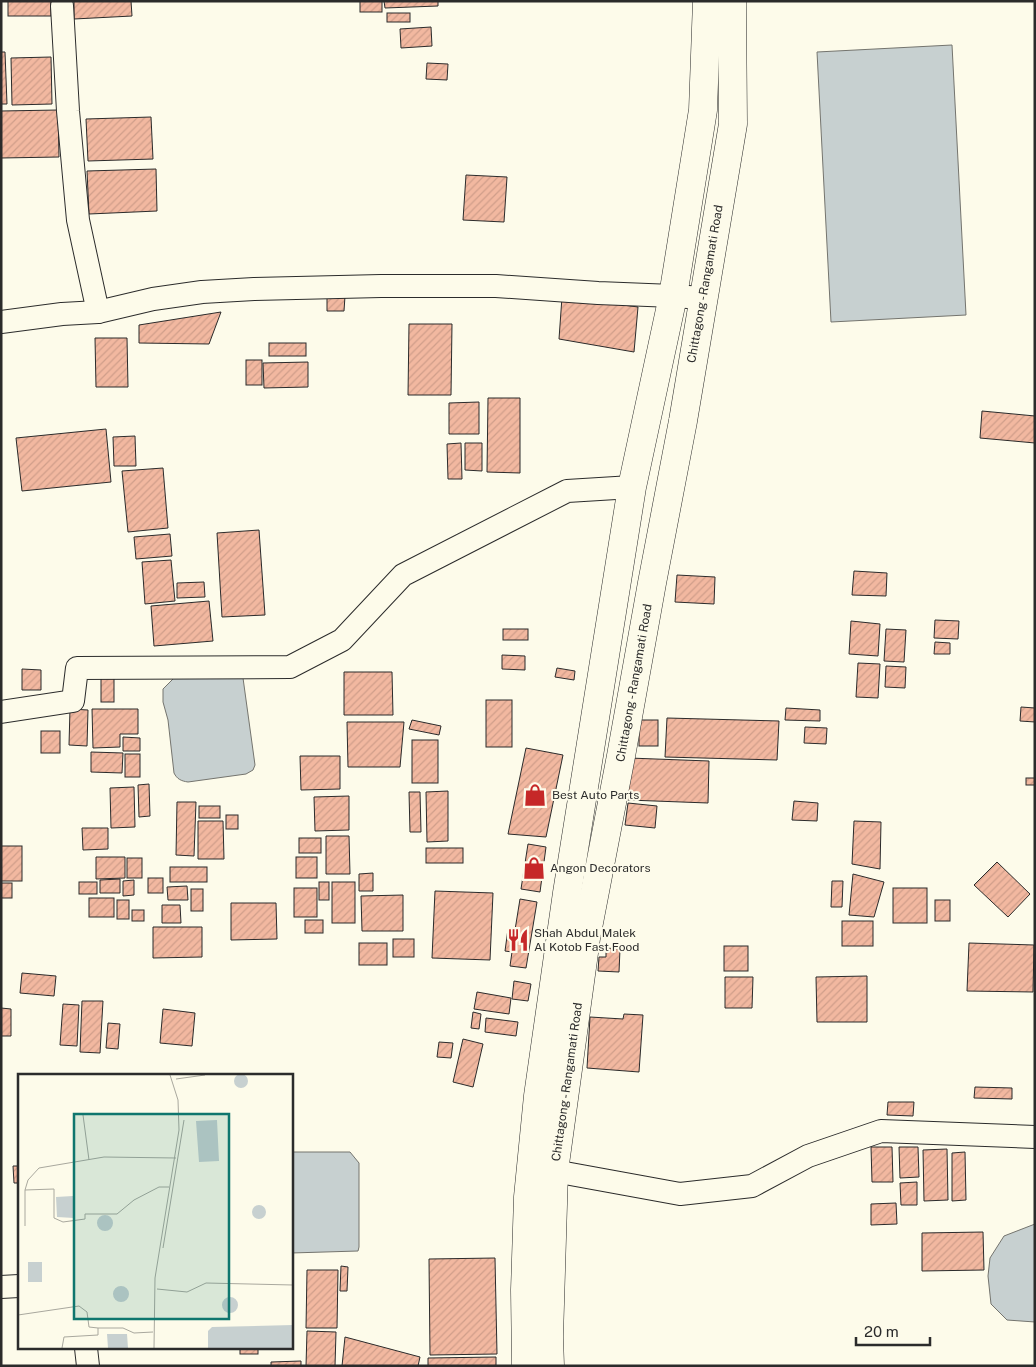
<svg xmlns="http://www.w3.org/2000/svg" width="1036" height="1367" viewBox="0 0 1036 1367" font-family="'Public Sans',sans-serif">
<defs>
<pattern id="building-hatch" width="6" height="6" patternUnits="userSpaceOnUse" patternTransform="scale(1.25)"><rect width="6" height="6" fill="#f2b8a0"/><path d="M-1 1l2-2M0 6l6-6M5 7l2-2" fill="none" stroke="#d09e8a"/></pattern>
</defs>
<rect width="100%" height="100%" fill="#fdfbea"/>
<g fill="#c7d0d0" stroke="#74746e">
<polygon points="952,45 966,315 831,322 817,52"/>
<path d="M174,678H243L255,765L253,770L246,774L188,782C181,781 177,779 174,773L168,720L163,702V689Z"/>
<polygon points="291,1152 350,1152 359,1163 359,1247 358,1251 291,1253"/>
<polygon points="1035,1224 1035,1322 1007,1320 991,1304 988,1276 990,1258 1004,1236"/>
</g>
<g fill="url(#building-hatch)" stroke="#2b2b2b">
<rect x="8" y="1" width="43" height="15"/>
<polygon points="74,1 131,1 132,16 74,19"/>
<rect x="360" y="1" width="22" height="11"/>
<polygon points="384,1 438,1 438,6 385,8"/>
<rect x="387" y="13" width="23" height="9"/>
<polygon points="431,27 432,46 401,48 400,29"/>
<polygon points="1,52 5,52 7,104 1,104"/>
<polygon points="51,57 52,104 12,105 11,58"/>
<polygon points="427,63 448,64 447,80 426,79"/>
<polygon points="58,110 59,157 1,158 1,111"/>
<polygon points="151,117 153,159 88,161 86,119"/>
<polygon points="156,169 157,211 89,214 87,171"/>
<polygon points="466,175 507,177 504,222 463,220"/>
<polygon points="327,296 345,296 344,311 327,311"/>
<polygon points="562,297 638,307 634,352 559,339"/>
<polygon points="221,312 209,344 139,343 139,325"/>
<polygon points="409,324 452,324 451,395 408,395"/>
<polygon points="95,338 127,338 128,387 96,387"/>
<rect x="269" y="343" width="37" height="13"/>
<rect x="246" y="360" width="16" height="25"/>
<polygon points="308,362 308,387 264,388 263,363"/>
<polygon points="488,398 520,398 520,473 487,472"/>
<polygon points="479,402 479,434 449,434 449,403"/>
<polygon points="982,411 1035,416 1035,443 980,438"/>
<polygon points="106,429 111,482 22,491 16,438"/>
<polygon points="135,436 136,466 114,466 113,437"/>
<polygon points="461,443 462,479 448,479 447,444"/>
<polygon points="465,443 482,443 482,471 465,470"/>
<polygon points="163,468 168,528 128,532 122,471"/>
<polygon points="259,530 265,615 222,617 217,533"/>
<polygon points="170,534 172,556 136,559 134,537"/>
<polygon points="171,560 175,601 145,604 142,562"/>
<polygon points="854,571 887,573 886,596 852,595"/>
<polygon points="677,575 715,577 714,604 675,602"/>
<polygon points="204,582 205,597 177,598 177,583"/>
<polygon points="209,601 213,641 154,646 151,606"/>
<polygon points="935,620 959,621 958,639 934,638"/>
<polygon points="851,621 880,624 878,656 849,654"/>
<rect x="503" y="629" width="25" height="11"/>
<polygon points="886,629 906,630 904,662 884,661"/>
<polygon points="935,642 950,643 950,654 934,654"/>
<polygon points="502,655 525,656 525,670 502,669"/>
<polygon points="858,663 880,664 878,698 856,697"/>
<polygon points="886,666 906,667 905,688 885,687"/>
<polygon points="557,668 575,671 574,680 555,677"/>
<polygon points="22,669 41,670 41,690 22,690"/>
<polygon points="344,672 392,672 393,715 344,715"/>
<rect x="101" y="678" width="13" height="24"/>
<rect x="486" y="700" width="26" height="47"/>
<polygon points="1021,707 1035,708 1035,722 1020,721"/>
<polygon points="786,708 820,710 820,721 785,720"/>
<polygon points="70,709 88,710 87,746 69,745"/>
<polygon points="92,709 138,709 138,734 120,734 120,747 93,748"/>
<polygon points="667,718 779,721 777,760 665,757"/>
<polygon points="412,720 441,726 439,735 409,729"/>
<rect x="639" y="720" width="19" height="26"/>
<polygon points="347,722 404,722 400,767 348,767"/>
<polygon points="805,727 827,728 826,744 804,743"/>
<rect x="41" y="731" width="19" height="22"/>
<polygon points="123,737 140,738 140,751 123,751"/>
<rect x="412" y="740" width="26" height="43"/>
<polygon points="526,748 563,755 546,837 508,834"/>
<polygon points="91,752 123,753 122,773 91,772"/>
<rect x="125" y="754" width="15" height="23"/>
<polygon points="300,756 340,756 340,789 301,790"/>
<polygon points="629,758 709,761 708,803 628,800"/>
<rect x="1026" y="778" width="9" height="7"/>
<polygon points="149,784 150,816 139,817 138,785"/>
<polygon points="134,787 135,827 111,828 110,788"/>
<polygon points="448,791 448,841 427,842 426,792"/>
<polygon points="409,792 420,792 421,832 410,832"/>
<polygon points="349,796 349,830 315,831 314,797"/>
<polygon points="794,801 818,803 817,821 792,820"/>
<polygon points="177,802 196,802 194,856 176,855"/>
<polygon points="628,803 657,806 655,828 625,825"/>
<rect x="199" y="806" width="21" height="12"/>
<rect x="226" y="815" width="12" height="14"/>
<polygon points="198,821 223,821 224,859 198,859"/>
<polygon points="854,821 881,822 880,869 852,864"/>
<polygon points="82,828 108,828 108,849 83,850"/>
<polygon points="326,836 349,836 350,874 326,874"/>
<rect x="299" y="838" width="22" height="15"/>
<polygon points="528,844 546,847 540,892 521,889"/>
<rect x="1" y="846" width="21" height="35"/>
<rect x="426" y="848" width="37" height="15"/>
<polygon points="96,857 125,857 125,878 96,879"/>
<rect x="296" y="857" width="21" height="21"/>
<rect x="127" y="858" width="15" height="20"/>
<polygon points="997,862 1030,894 1008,917 974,885"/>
<rect x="170" y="867" width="37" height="15"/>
<polygon points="373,873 373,891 359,891 359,874"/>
<polygon points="853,874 884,882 874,917 849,915"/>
<rect x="148" y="878" width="15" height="15"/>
<polygon points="120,879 120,893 100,893 100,880"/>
<polygon points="134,880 134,895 123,896 123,881"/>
<polygon points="832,881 843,881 842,907 831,907"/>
<rect x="79" y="882" width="18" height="12"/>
<rect x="319" y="882" width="10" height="18"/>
<rect x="332" y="882" width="23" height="41"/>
<rect x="1" y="883" width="11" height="15"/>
<polygon points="187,886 188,900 168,900 167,887"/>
<rect x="294" y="888" width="23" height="29"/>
<rect x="893" y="888" width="34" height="35"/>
<rect x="191" y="889" width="12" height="22"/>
<polygon points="435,891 493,893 490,960 432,958"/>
<polygon points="403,895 403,931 362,931 361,896"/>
<rect x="89" y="898" width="25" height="19"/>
<polygon points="520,899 537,902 526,968 510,966 512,952 505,951 508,929 515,930"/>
<rect x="117" y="900" width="12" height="19"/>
<rect x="935" y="900" width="15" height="21"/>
<polygon points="231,903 276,903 277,939 231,940"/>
<polygon points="162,905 180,905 181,923 162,923"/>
<rect x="132" y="910" width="12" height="11"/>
<rect x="305" y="920" width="18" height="13"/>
<rect x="842" y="921" width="31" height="25"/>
<polygon points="153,927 202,927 202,957 153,958"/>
<rect x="393" y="939" width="21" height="18"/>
<rect x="359" y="943" width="28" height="22"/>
<polygon points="969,943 1034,945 1033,992 967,991"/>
<rect x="724" y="946" width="24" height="25"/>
<polygon points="606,948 620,949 619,972 598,971 599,957 606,957"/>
<polygon points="22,973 56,976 54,996 20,993"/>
<polygon points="867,976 867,1022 817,1022 816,977"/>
<polygon points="725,977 753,977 752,1008 725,1008"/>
<polygon points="514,981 531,984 528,1001 512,999"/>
<polygon points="477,992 511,998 509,1014 474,1009"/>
<polygon points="82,1001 103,1001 100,1053 80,1052"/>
<polygon points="63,1004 79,1005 77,1046 60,1045"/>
<polygon points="1,1008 11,1009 11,1036 1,1036"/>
<polygon points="163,1009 195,1013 192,1046 160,1043"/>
<polygon points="473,1012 481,1014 479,1029 471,1028"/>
<polygon points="624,1014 643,1015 639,1072 587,1068 590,1017 623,1019"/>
<polygon points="486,1018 518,1022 516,1036 485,1032"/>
<polygon points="108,1023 120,1024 118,1049 106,1048"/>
<polygon points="463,1039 483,1044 473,1087 453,1082"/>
<polygon points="439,1042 453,1043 451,1058 437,1057"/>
<polygon points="975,1087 1012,1088 1012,1099 974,1098"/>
<polygon points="888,1102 914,1102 913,1116 887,1115"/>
<polygon points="871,1147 892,1147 893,1182 872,1182"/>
<polygon points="899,1147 918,1147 919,1177 900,1178"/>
<polygon points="947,1149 948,1200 924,1201 923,1150"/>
<polygon points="965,1152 966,1200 952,1201 952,1153"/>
<polygon points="13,1166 19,1166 19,1183 14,1183"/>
<polygon points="917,1182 917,1205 901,1205 900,1183"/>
<polygon points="896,1203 897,1224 871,1225 871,1204"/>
<polygon points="983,1232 984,1270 922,1271 922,1233"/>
<polygon points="495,1258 497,1354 430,1355 429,1259"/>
<polygon points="341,1266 348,1267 347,1291 340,1291"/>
<polygon points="307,1270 338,1270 337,1328 306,1328"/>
<polygon points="307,1331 336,1332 335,1366 306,1366"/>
<polygon points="345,1337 420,1357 418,1366 342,1366"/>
<rect x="240" y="1348" width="18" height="6"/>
<polygon points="496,1357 496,1366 428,1366 428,1358"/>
<polygon points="301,1361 301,1366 271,1366 271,1362"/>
</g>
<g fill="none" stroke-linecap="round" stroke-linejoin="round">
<defs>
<g id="minor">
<polyline points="62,6 68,111 78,220 98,312"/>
<polyline points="1,322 62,314 98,312 153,299 202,292 254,289 381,286 496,286 598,293 673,296 703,298"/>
<polyline points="1,712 73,701 77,668 290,667 342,640 403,575 567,491 632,487"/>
<polyline points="554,1171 680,1194 752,1186 808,1156 881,1131 1035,1137"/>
<polyline points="1,1287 19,1286"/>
<polyline points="86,1348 88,1366"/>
</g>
<g id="trunk">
<polyline points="526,1366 525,1290 528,1197 538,1096 567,893 632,487 673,296 703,110 707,1"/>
<polyline points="550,1366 549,1337 554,1171 586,938 621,756 652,583 683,421 733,124 732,1"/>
</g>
</defs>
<use href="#minor" stroke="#2b2b2b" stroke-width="24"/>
<use href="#trunk" stroke="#2b2b2b" stroke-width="29"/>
<use href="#minor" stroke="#fdfbea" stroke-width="22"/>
<use href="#trunk" stroke="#fdfbea" stroke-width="28"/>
</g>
<defs>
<symbol id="shop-bare" viewBox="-9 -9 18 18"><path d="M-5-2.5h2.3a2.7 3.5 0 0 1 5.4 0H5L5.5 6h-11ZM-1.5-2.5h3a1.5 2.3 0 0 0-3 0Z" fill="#c62828" stroke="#fdfbea" stroke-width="2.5" paint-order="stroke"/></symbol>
<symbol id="restaurant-bare" viewBox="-9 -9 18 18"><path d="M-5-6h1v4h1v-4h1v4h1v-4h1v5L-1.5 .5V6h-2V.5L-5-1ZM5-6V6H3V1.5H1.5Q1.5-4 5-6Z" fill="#c62828" stroke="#fdfbea" stroke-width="2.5" paint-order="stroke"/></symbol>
</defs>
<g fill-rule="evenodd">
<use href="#shop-bare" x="519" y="779" width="32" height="32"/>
<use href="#shop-bare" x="518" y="852" width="32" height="32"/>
<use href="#restaurant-bare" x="502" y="924" width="32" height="32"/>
</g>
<g text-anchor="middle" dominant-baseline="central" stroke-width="4" stroke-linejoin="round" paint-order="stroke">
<g font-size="12" fill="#2b2b2b" stroke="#fdfbea">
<text transform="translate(705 284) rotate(-80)">Chittagong - Rangamati Road</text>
<text transform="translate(634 683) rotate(-80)">Chittagong - Rangamati Road</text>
<text transform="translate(567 1082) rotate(-82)">Chittagong - Rangamati Road</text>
</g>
<g font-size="12" fill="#2b2b2b" stroke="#fdfbea" text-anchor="start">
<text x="552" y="795">Best Auto Parts</text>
<text x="550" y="868">Angon Decorators</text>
<text x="534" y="933">Shah Abdul Malek<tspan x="534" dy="14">Al Kotob Fast Food</tspan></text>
</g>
</g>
<g transform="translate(18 1074)">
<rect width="275" height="275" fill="#fdfbea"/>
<path d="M216 7a7 7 0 1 1 14 0a7 7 0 1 1-14 0ZM199,46L201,87L181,88L178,47ZM55,122L56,144L39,143L38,123ZM234 138a7 7 0 1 1 14 0a7 7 0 1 1-14 0ZM79 149a8 8 0 1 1 16 0a8 8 0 1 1-16 0ZM10,188H24V208H10ZM95 220a8 8 0 1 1 16 0a8 8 0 1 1-16 0ZM204 231a8 8 0 1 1 16 0a8 8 0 1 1-16 0ZM275,251V274H190V257L194,253ZM89,260H109L110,274H90Z" fill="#c7d0d0"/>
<path fill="none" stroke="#a9a89e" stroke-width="1" d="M158,5L187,1M65,41L71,86M7,116L36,115V144L45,148L67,145V140H99L116,126L141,113H151M7,152V116L10,106L21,94L86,83L158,84M145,174L166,46M139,215L169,218L188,209L275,211M0,241L61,232L69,238L71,253L80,254M44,274L46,263L80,261V254H105L116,259L135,258M136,274L137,204L161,56L160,26L152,1"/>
<path fill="#0f766e" fill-opacity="0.15" stroke="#0f766e" stroke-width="2.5" d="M56,40H211V245H56Z"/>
<rect width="275" height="275" fill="none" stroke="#2b2b2b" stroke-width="2.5"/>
</g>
<rect width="1036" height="1367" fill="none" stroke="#2b2b2b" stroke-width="5"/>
<path d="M856 1337v8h74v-8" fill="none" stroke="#2b2b2b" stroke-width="2.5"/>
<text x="864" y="1337" font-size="15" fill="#2b2b2b" stroke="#fdfbea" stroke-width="4" paint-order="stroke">20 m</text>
</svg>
